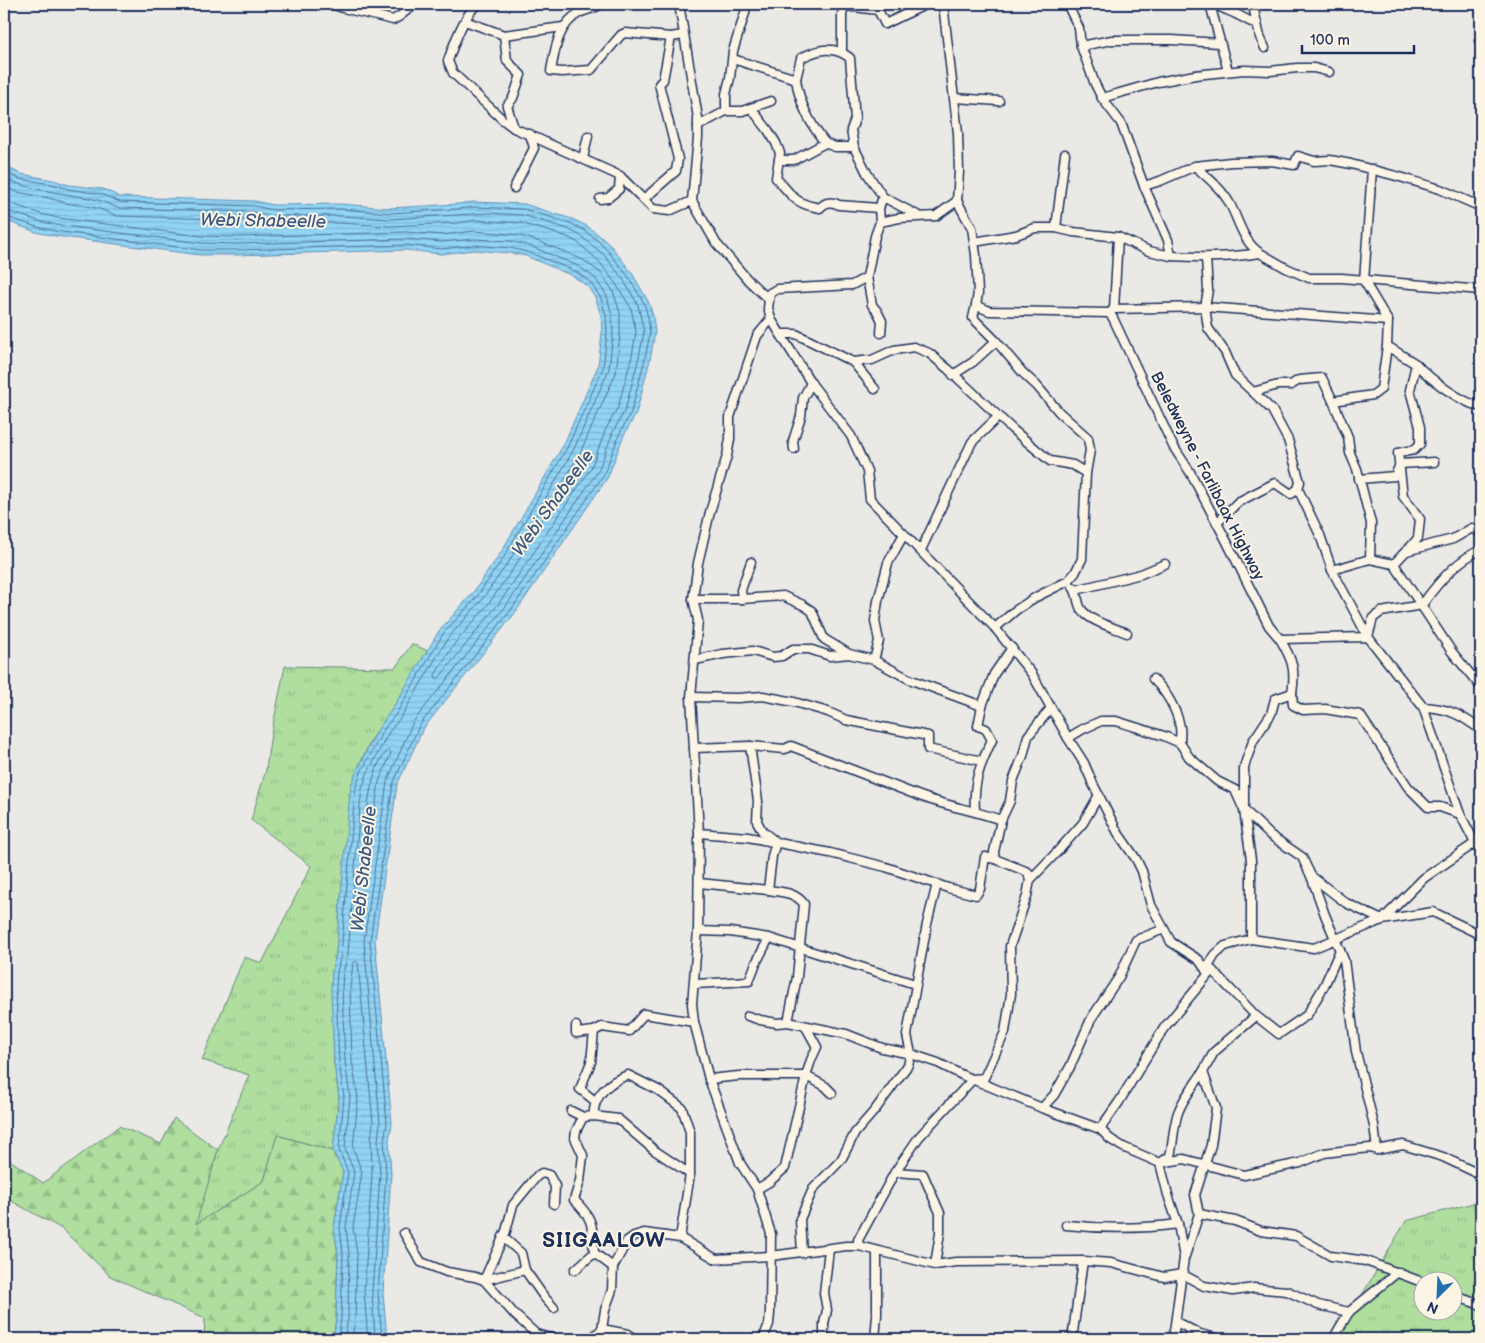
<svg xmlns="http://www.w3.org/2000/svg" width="1485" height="1343" viewBox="0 0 1485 1343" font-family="'Balsamiq Sans',sans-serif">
<defs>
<pattern id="grass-tufts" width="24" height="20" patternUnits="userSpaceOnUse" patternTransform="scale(1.25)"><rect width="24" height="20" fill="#afde9e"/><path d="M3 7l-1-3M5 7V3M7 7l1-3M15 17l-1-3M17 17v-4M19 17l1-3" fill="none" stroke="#96bf8a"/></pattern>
<pattern id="forest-firs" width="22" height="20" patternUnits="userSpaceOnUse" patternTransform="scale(1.25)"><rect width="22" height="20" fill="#afde9e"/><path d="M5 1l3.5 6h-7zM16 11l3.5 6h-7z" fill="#96bf8a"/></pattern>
<pattern id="water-rules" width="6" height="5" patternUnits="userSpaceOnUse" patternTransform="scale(1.25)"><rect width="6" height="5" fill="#92d4f4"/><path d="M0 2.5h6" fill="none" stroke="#7db6d4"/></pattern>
</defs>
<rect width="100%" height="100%" fill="#eae9e5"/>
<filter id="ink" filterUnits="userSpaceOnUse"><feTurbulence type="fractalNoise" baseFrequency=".02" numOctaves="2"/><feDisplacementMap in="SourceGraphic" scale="10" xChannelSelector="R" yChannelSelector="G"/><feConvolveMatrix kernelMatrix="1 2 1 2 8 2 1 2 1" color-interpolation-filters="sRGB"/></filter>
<g filter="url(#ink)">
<g fill="url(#grass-tufts)" stroke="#65867e" fill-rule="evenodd">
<polygon points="412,644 428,651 391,711 371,740 357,770 351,786 336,953 332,971 333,1022 334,1063 339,1097 333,1151 277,1135 264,1181 195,1225 218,1150 249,1075 202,1060 244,957 262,963 311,866 251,820 266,770 270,740 285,666 395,668"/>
<path d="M1481,1201V1339H1336L1406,1221ZM1422,1280H1452V1310H1422Z"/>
</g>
<polygon fill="url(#forest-firs)" stroke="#65867e" points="174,1118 218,1150 196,1224 264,1181 277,1135 333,1151 343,1172 334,1227 338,1254 336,1319 333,1339 204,1339 205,1318 110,1276 62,1229 4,1197 4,1156 43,1183 119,1126 161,1144"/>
<polygon fill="url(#water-rules)" stroke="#6292b8" points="4,166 21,174 53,180 69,185 103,189 120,197 255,201 273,205 340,204 390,208 458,204 473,202 524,204 572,219 587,226 600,236 612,247 632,273 648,301 653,316 655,332 650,360 636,414 623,437 608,477 515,613 423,729 397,785 375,940 392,1124 389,1140 391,1174 383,1293 387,1339 333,1339 336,1319 338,1254 334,1227 343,1172 333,1151 339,1097 334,1063 331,988 332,971 336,953 349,803 351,786 357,770 380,726 391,711 439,631 472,594 500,554 564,444 598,366 602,333 601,316 596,299 587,286 573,276 526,256 509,253 474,250 441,254 406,250 236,255 200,255 55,236 36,232 4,220"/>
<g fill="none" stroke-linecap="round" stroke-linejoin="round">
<g stroke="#4b719a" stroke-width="1">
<polyline points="4,172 20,179 52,184 68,189 101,194 120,202 254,206 273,210 340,209 390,213 458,209 474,207 523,209 570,223 584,230 597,240 608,251 628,276 644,303 648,317 650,333 645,359 631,412 619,435 604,474 511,610 419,726 393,784 370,941 387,1123 384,1140 386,1174 378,1293 382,1339"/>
<path d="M4,178C33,192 67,193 98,200C106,202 112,207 120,208L253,212L273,216H340L390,219L490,213L522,215L536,219L568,229L581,236L604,255L623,279L638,305L644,332L639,357L625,410L613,432L598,471L506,606L413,722L387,782L364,941L380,1123L378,1140L380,1174L372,1292L375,1339"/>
<polyline points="4,187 17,192 49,198 66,203 97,208 117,216 252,220 272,224 339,223 390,226 459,223 475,220 520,223 565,236 577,242 598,260 616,284 631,308 636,332 632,356 618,407 606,429 591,468 500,602 439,678 436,678 435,675 455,643 487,606 517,563 580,453 616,373 620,334 620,313 613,291 601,273 583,260 565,252 532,239 511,234 474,231 442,235 406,232 237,237 201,236 58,218 41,214 10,203 4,202"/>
<polyline points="4,210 39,221 56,225 201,243 237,244 406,239 442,242 474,239 510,241 530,246 578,266 595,278 607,296 612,316 613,333 609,369 574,449 510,560 481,601 448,638 401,717 389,732 367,774 362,789 360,805 348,954 343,973 342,988 345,1061 350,1097 345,1149 354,1172 346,1227 349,1254 348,1319 344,1339"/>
<polyline points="4,216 37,227 55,231 201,250 237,250 406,245 442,249 474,245 510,248 528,252 575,271 590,282 601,298 606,316 607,333 603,368 568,446 504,557 476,598 443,634 396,714 384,729 361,772 356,787 354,804 341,954 337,972 336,988 339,1062 344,1097 339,1150 348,1172 340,1227 343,1254 341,1319 338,1339"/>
<path d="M389,750L391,753L379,782L368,855L365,857L363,854C366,829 367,766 389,750Z"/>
<polyline points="352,1339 355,1319 357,1254 353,1227 362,1172 353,1148 358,1098 352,1061 350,988 353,963 356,961 358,963 373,1123 371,1140 372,1174 364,1292 368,1339"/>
</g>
<defs>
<g id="street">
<polyline points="332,4 343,8 393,20 400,16 415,4"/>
<path d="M478,4C465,13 453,46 448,61L453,73L502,119L514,128L620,176L653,209L669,211L692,201"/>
<path d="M601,4C594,9 587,9 579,13C558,25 555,49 551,71L562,72L591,70L621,35L625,33L671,37L683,35"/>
<polyline points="679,4 698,118 698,138 692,201 716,243 748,280 767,298 770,293"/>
<path d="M943,4L958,133L959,172L957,201L972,228L976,255L978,293L976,305L989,311L1109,313L1113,318L1173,446L1190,472L1226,540L1269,626L1280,639L1368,637L1423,707C1449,708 1461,715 1481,730"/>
<polyline points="1210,4 1228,71"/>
<path d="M1215,4C1223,9 1230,11 1238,15C1245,18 1249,22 1257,24"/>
<polyline points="1255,4 1253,6 1260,37 1265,48"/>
<polyline points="845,6 878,10 885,24 927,4"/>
<polyline points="465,21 504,35 563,27"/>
<polyline points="504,35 507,61 521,75 513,98 507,106 514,128"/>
<polyline points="1479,41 1481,39"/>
<polyline points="1081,46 1112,40 1172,40 1219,43"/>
<polyline points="842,51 842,14 845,4"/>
<path d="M733,59L796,79L801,58C818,49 834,45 850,58L855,119L851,130L854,147L867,173L883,197L879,208L880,222"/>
<path d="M796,79C799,102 811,125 825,143"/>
<polyline points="955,98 999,101"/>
<polyline points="1102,98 1158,82 1195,75 1244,70 1270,71 1297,68 1314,68 1329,72"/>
<path d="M751,108L768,130L776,143L780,153L776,178C792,195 794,204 820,208C825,202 832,201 839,205L879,208"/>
<polyline points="726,111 726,94 730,78 733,51 745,13 746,4"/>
<polyline points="698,126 726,111 742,111 771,101"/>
<polyline points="583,158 588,136"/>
<polyline points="779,160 794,160 825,143 835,147 854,147"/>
<path d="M1195,166C1207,177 1222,189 1230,204C1239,221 1243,242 1260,253"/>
<polyline points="1144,186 1160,181 1195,166 1231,162 1272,161 1294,165 1298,156 1314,161 1330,160 1351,164 1400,177 1440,189 1481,207"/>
<polyline points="514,188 534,148 530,134"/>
<polyline points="883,197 919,216"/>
<polyline points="600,199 608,198 619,189 620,176"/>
<polyline points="644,199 676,171 678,159 659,84 663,80 671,37"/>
<polyline points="1056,228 1065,154"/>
<polyline points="974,242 1016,235 1035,228 1056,228 1073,232 1118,237 1149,251 1171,256 1168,240 1144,186 1121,123 1102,98 1095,84 1081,46 1079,28 1067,4"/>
<path d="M1171,256C1202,258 1230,258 1260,253L1286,268L1309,278H1342L1481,290"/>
<polyline points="1206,258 1208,290 1205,307 1208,328 1225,352 1235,375 1272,410 1288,440 1300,482 1298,489 1291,494 1275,483 1238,502 1217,523"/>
<polyline points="867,277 872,305 877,311 882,321 881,333"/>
<polyline points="976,305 973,318 996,341 1023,373 1037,386 1059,412 1088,438 1090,450 1086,473 1082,559 1075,573 1068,581 1036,597 1016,610 995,628"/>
<polyline points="1114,309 1118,237"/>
<polyline points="1109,313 1114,309 1205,307 1388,321"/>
<polyline points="771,319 811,383 851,436 867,471 870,499 995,628 1032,674 1068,738 1084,763 1093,784 1118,833 1136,859 1142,871 1151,905 1171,942 1199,960 1206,970"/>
<polyline points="781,334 796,334 853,362 875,389"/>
<polyline points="1387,346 1416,364 1410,390 1420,427 1420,444 1414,450 1398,453 1403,496 1420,519 1418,538 1407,551"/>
<polyline points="853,362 872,360 894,350 914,347 929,353 948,369 1012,429 1050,461 1073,465 1086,473"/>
<path d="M1416,364C1430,379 1460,402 1481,407"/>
<polyline points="953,375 973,362 996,341"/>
<polyline points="1253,392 1278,385 1291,385 1299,380 1322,378 1333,401 1373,395 1381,389 1387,346 1388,321 1364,281 1372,169"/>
<polyline points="1333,401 1348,437 1350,453 1357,469 1371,523 1370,559"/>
<polyline points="794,449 793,441 801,416 803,398 811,383"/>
<polyline points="1359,479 1395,476 1400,464 1434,462"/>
<polyline points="1298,489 1320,535 1332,570 1370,559 1394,564 1406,551 1453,539 1472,528 1477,531 1481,529"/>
<polyline points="921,550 972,442 999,416"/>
<polyline points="751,562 741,590 742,599 783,596 803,605 812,611 824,639 849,654"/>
<polyline points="1394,564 1452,652 1481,687"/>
<polyline points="1332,570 1368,637"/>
<path d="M1073,587C1078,593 1077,602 1081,609C1090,622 1113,627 1127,633"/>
<polyline points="1076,590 1141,574 1165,564"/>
<polyline points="693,599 742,599"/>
<path d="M1368,637L1373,618L1381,612L1422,605C1436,585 1458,559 1481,550"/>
<polyline points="695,660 723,654 753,651 773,657 782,656 793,649 809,649 830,656 849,654 874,660 909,679 982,706"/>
<polyline points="874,660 879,641 875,621 878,601 888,563 904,534"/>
<path d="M1153,679C1166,691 1177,710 1180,727C1181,732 1180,738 1180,743"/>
<polyline points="1292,693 1293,705 1303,710 1325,709 1360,715 1408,787 1428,807 1440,807 1460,814"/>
<polyline points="691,697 738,698 763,696 794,702 828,712 846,720 928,736 928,749 982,761"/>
<polyline points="1423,707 1460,814 1475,843 1481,850"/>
<polyline points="1068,738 1083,729 1101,721 1116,721 1164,736 1180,743 1189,757 1217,781 1235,790 1244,810 1270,835 1302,857 1311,876 1346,903 1382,920 1433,912 1481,935"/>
<path d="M750,746L758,801L757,821L762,831L776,842L772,856L768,890C782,892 795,892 804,904L797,977L788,1022"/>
<path d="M694,748L750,746L785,749L791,746C833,762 875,779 917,795C945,806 973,810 1001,820"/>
<path d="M975,810C973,782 980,765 992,740L986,729L978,726L982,706L994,674L1012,648"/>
<polyline points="699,833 748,837 830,853 886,867 948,888 976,895 980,889 985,857 995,859"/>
<polyline points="1311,876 1325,915 1344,960 1356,1052 1374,1125 1377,1150"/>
<polyline points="1030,880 1058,851 1083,823 1099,795"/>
<polyline points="699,883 768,890"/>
<polyline points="698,931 730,932 769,938 915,984"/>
<path d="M1251,939V860L1244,810V767L1253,741L1271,714L1275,699L1292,693C1296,669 1292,659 1280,639"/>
<polyline points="1206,970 1215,955 1225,946 1251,939 1314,948 1382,920 1424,878 1481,839"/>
<polyline points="1212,970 1256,1016"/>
<polyline points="695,984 749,981 756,963 769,938"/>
<polyline points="748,1016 760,1020 777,1023 788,1022 846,1034 882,1048 911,1054 938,1063 962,1075 1042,1108 1100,1129 1110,1139 1123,1147 1160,1163 1168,1195 1178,1224 1184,1258 1173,1339"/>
<polyline points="576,1026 576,1033 594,1031 602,1027 629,1031 644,1014 694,1022"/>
<polyline points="594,1031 591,1062 580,1089 595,1101"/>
<polyline points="1203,1072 1214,1052 1256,1016 1279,1034 1307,1015 1324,986 1340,950"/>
<polyline points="709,1079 739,1076 806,1076 825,1086 832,1093"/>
<polyline points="1042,1108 1054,1095 1070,1067 1091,1019 1119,977 1136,940 1164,929"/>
<polyline points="571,1111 583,1117 594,1116 618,1119 654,1150 690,1174"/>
<path d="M594,1116C592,1096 610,1081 628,1075L658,1090L682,1108L690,1132V1174L680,1238"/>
<path d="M583,1117L576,1131L575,1138L583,1155L580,1181L574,1200C595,1220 592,1227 594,1253"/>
<polyline points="1100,1129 1119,1102 1164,1028 1212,970 1206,970"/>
<polyline points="895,1172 923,1174 940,1213 940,1233 935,1265"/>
<polyline points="757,1189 769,1182 785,1168 806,1076 811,1060 817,1047 806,1027"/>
<path d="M1199,1214L1195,1195L1211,1145L1216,1108L1203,1072C1194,1086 1179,1103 1176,1120C1173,1132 1173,1144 1170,1156L1160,1163L1184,1159L1244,1175L1300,1163L1324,1153L1349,1150L1370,1148L1377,1150L1403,1145L1443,1157L1481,1175"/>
<path d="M1066,1225C1104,1229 1140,1229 1178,1224"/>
<polyline points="404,1233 421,1262 447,1272 475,1277 484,1280 515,1315 536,1334 554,1339"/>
<polyline points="503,1237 521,1253 525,1270 544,1297 554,1308"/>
<polyline points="859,1246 858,1240 895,1172 919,1137 973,1079 984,1078 1005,1032 1011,994 1010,946 1027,896 1030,880 1028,872 995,859 994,852 1001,820 1010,801 1013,781 1023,756 1028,736 1051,708"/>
<polyline points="594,1253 613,1267"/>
<polyline points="802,1253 800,1219 813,1189 841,1160 855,1133 875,1110 908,1065 911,1054 907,1035 927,924 937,884"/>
<polyline points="1185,1256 1199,1214 1235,1221 1261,1231 1296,1236 1331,1256 1366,1261 1422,1282"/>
<polyline points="575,1270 594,1253"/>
<polyline points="484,1280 506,1231 513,1205 537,1176 542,1173 549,1175 555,1186 554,1204"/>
<polyline points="484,1280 525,1270"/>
<polyline points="1452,1295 1481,1305"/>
<polyline points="1176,1322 1200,1334 1220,1339"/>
<polyline points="602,1329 628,1334 636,1339"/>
<polyline points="591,1339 602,1329 605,1310 612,1290 613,1267 627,1241 634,1236 644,1233 680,1238 716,1259 771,1256 846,1246 859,1246 935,1265 956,1262 1083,1261 1111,1263 1164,1277 1182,1274 1204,1286 1233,1291 1254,1288 1287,1291 1318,1305 1349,1312"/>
<polyline points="763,1339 769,1324 770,1313 771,1234 757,1189 740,1163 709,1079 694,1022 692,1004 698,931 699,833 691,697 698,620 693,599 698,563 710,512 727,456 730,439 730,417 757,336 771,319 768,308 770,293 777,289 852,285 867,277 875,236 880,222 899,218 936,216 957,201"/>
<polyline points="824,1339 824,1324 827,1310 824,1293 829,1249"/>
<polyline points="875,1339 877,1315 877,1252"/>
<polyline points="1072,1339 1083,1261"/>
<polyline points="1333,1339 1349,1312 1398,1272"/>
</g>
</defs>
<use href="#street" stroke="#1b2f5e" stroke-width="11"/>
<use href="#street" stroke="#fcf5e5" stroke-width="8"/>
</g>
</g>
<g text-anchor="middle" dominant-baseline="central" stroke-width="4" stroke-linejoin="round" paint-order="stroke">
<g font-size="16" fill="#1b2f5e" stroke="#fcf5e5">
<text transform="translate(1207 476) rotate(63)">Beledweyne - Farlibaax Highway</text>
</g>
<g font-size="18" font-style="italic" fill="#395884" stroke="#fcf5e5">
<text transform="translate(263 221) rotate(1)">Webi Shabeelle</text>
<text transform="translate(553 503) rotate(-54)">Webi Shabeelle</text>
<text transform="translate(364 869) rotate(-84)">Webi Shabeelle</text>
</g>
<g font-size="21" font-weight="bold" letter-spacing="1" fill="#1b2f5e" stroke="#fcf5e5">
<text x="604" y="1240">SIIGAALOW</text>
</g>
</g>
<rect width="1485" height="1343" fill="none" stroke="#fcf5e5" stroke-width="20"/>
<rect x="10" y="10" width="1465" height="1323" fill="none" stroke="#1b2f5e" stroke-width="2" filter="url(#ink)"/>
<g transform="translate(1438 1296) rotate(204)"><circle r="24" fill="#fcf5e5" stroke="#a2a6af"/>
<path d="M0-4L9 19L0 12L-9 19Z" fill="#1f6fb2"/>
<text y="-8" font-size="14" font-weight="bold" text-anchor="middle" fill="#1b2f5e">N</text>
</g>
<path d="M1302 45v8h112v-8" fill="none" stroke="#1b2f5e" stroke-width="2.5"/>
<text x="1310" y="45" font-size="15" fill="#1b2f5e" stroke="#fcf5e5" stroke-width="4" paint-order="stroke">100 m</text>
</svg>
